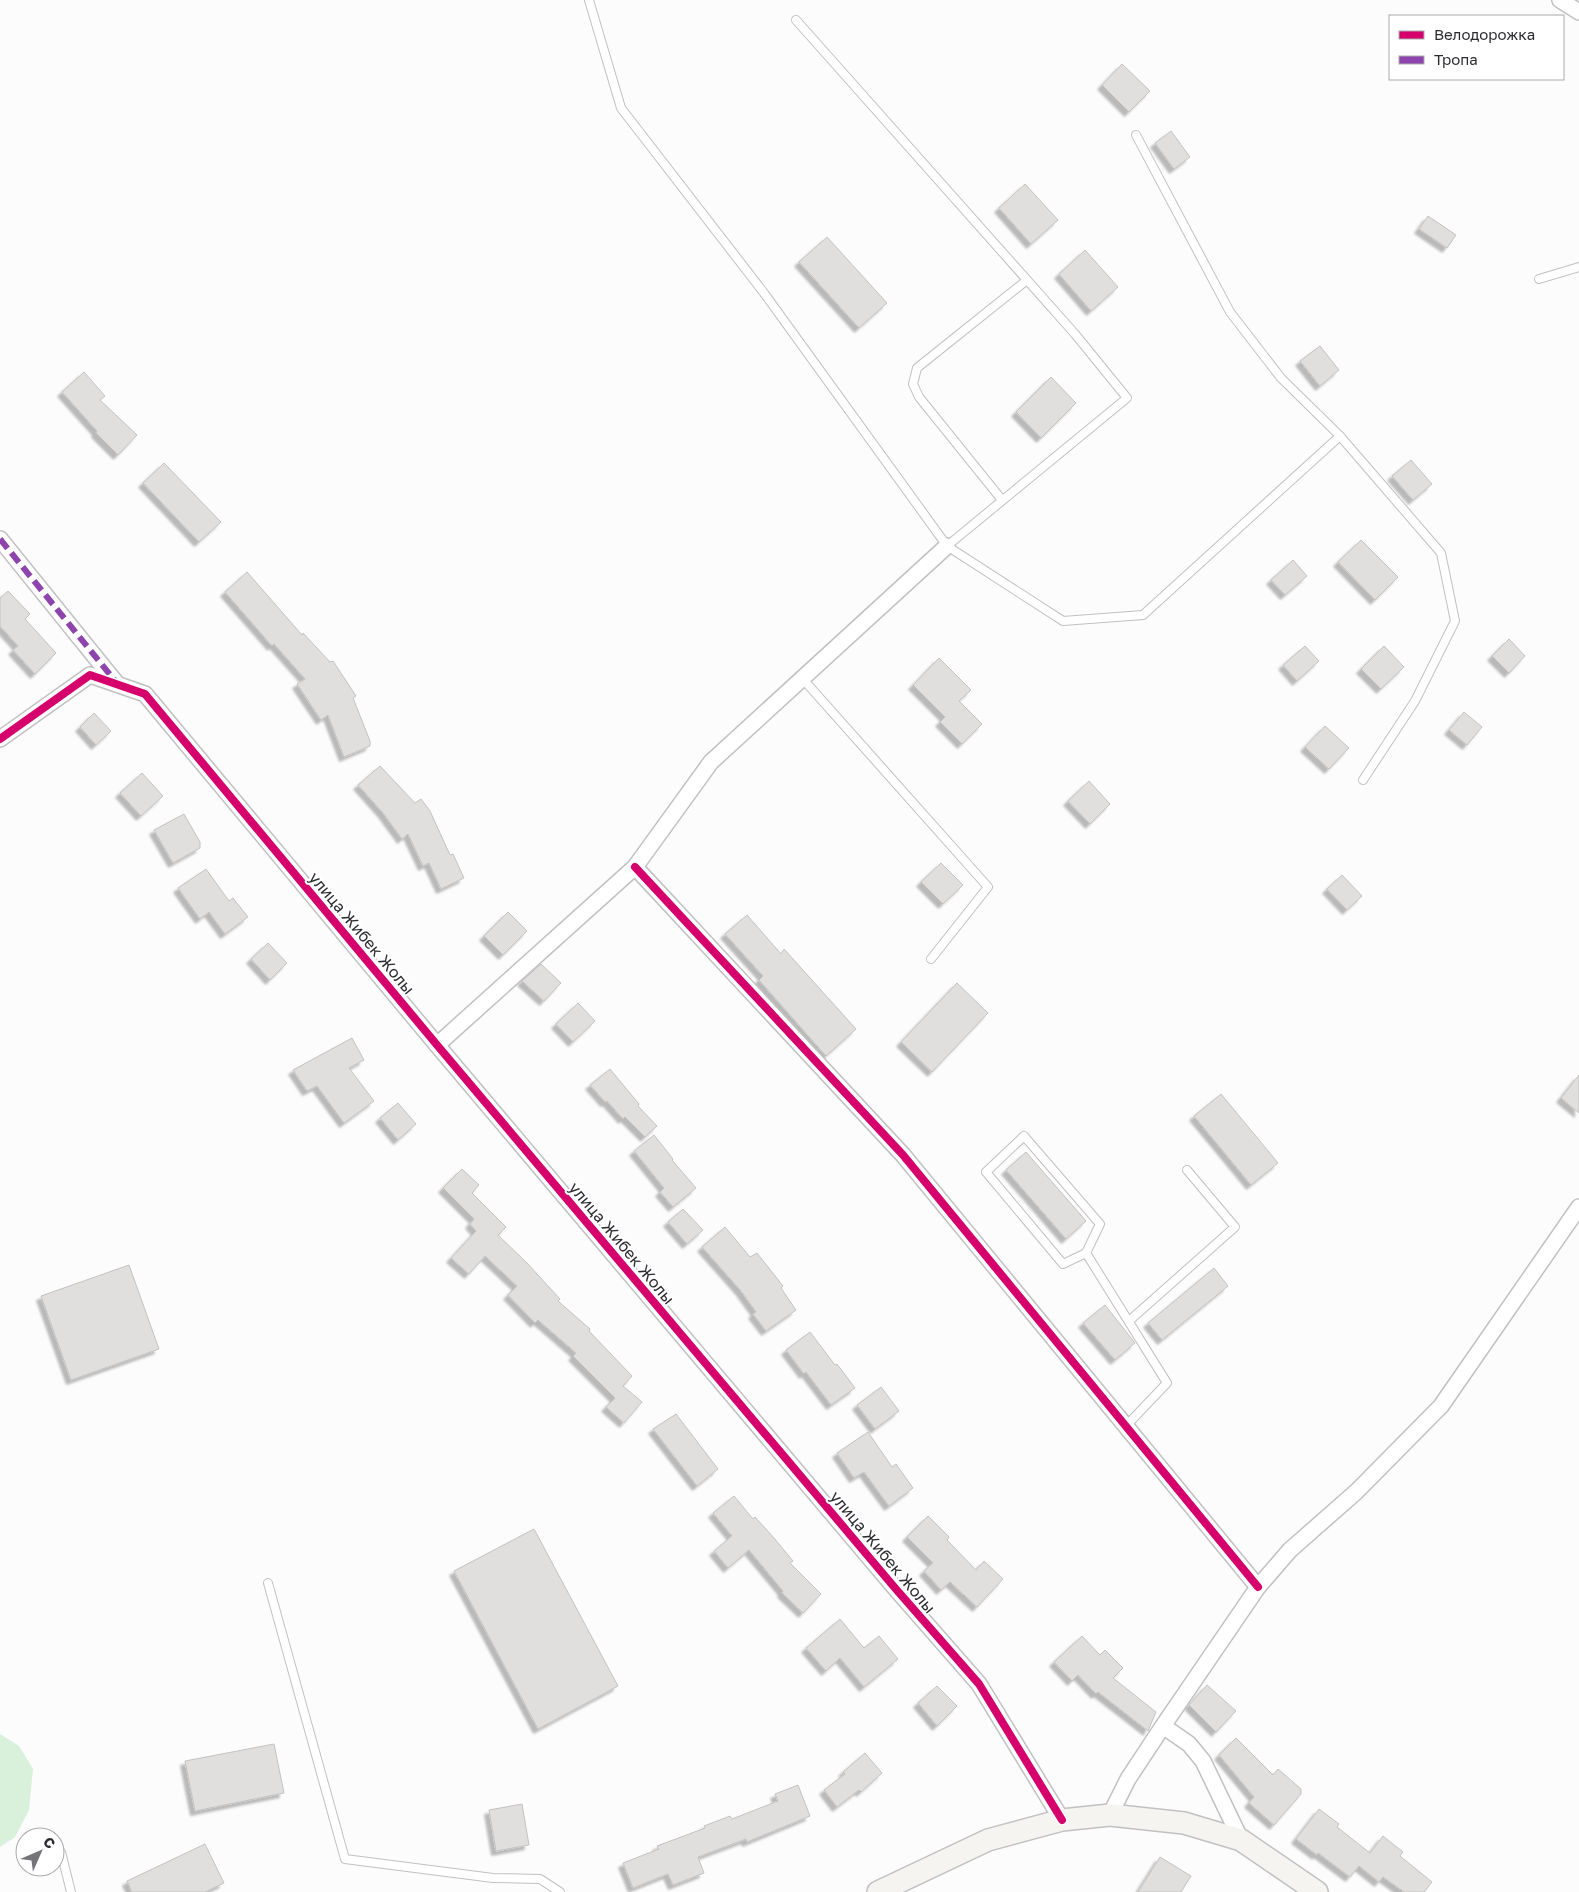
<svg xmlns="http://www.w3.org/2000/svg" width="1579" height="1892" viewBox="0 0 1579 1892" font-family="'Golos Text',sans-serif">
<defs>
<filter id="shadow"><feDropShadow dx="-4.5" dy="4.5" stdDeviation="1" flood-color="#0004"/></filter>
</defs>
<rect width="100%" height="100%" fill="#fcfcfd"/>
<polygon fill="#d9f0da" points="0,1734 19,1746 33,1769 29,1810 15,1837 0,1847"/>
<g fill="#e0dfdd" stroke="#c4c2c1" filter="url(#shadow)">
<polygon points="1122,64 1150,91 1129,112 1102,85"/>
<polygon points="1171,131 1190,157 1174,169 1155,143"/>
<polygon points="1025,184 1058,220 1031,244 999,208"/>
<polygon points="1428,216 1456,235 1447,248 1419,229"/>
<polygon points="827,237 887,303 859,328 799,262"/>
<polygon points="1085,250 1118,287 1091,311 1059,274"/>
<polygon points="1320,346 1339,370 1320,386 1300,361"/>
<polygon points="84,372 105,396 100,400 137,435 118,455 96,433 97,431 62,392"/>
<polygon points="1051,377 1076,403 1041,438 1016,412"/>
<polygon points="1411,460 1432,484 1413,500 1392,476"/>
<polygon points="164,463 221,522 199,542 143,483"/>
<polygon points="1361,540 1398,577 1375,600 1338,562"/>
<polygon points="1293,560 1307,576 1285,595 1271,580"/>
<polygon points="247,572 302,635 303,633 330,662 333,661 356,696 353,698 370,741 370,746 344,757 328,715 321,720 297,684 305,679 274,644 272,646 225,592"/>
<polygon points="8,591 30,614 25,619 56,653 35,674 13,650 18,646 0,626 0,598"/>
<polygon points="1509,639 1525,656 1509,673 1492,656"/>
<polygon points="1305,646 1319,661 1297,681 1283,665"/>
<polygon points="1384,646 1404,667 1381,689 1361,669"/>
<polygon points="939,658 971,690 959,701 982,724 962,744 940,722 945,717 913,685"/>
<polygon points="1464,712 1482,727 1467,745 1449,730"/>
<polygon points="94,713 111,731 96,745 80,727"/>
<polygon points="1325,726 1349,748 1329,769 1305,747"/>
<polygon points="380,766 415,803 421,799 430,811 450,855 453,854 464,878 441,889 429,863 423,866 408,834 402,839 383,813 358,785"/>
<polygon points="142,773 163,796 141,816 120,793"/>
<polygon points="1089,781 1110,804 1090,824 1068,801"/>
<polygon points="184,814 200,842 200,848 173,863 154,830"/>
<polygon points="941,863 963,885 943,904 921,882"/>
<polygon points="206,869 229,901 233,898 248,917 225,934 209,912 200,919 178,888"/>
<polygon points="1342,875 1362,896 1347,910 1327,889"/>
<polygon points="508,912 527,931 503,955 484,936"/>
<polygon points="747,915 781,954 784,949 856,1029 826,1056 759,980 763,976 725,934"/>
<polygon points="268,943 287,963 270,980 251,959"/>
<polygon points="541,964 561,983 544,1001 522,981"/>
<polygon points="957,983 988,1013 932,1072 901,1042"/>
<polygon points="578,1003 595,1021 573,1042 556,1024"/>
<polygon points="352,1038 364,1060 349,1068 374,1101 344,1123 317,1086 307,1091 293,1070"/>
<polygon points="610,1069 639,1104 638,1106 657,1126 645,1137 625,1117 623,1119 607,1101 605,1102 590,1085"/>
<polygon points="1579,1075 1579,1113 1561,1098"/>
<polygon points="1221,1094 1278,1163 1251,1185 1194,1116"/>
<polygon points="398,1103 416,1124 398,1140 380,1118"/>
<polygon points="654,1135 673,1159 672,1160 696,1188 673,1207 660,1192 664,1188 634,1151"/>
<polygon points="1026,1152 1086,1221 1066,1239 1006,1170"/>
<polygon points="462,1169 479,1185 472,1193 506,1227 498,1235 527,1263 560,1299 558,1301 590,1329 589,1331 632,1376 623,1386 642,1402 624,1423 606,1407 615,1398 573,1356 576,1353 538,1320 535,1323 508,1295 517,1286 485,1256 469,1274 451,1258 476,1231 470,1224 474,1219 443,1188"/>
<polygon points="683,1209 703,1230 687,1244 668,1222"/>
<polygon points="725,1227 750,1257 757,1253 783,1286 781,1288 796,1310 766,1331 753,1314 756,1312 741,1291 702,1247"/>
<polygon points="129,1265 159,1349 71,1380 41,1296"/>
<polygon points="1214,1268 1228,1286 1162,1340 1148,1323"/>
<polygon points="1105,1305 1135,1343 1115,1360 1083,1323"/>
<polygon points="810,1332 835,1365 837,1364 855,1388 831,1405 806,1372 804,1374 786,1350"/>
<polygon points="881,1387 899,1411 875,1429 857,1405"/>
<polygon points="676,1414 718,1469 697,1486 653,1429"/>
<polygon points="868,1432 892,1467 896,1464 913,1488 889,1506 864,1472 854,1478 837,1453"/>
<polygon points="734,1496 753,1519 755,1517 774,1538 793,1561 790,1563 821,1594 803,1613 782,1593 783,1591 749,1550 728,1568 714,1551 732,1536 713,1513"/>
<polygon points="928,1516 949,1537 947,1540 976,1570 984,1561 1003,1579 977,1607 950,1582 941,1590 924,1571 933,1563 907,1537"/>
<polygon points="534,1529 618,1686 538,1729 454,1571"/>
<polygon points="840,1619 864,1648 879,1636 898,1659 864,1687 840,1658 826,1671 806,1648"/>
<polygon points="1082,1636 1100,1655 1105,1650 1123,1668 1113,1678 1156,1712 1148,1731 1098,1692 1096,1694 1078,1675 1072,1681 1054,1662"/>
<polygon points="1207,1685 1236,1711 1216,1732 1189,1705"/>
<polygon points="937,1686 957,1706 937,1726 918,1703"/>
<polygon points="1236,1738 1273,1775 1278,1769 1301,1789 1301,1794 1274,1825 1249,1803 1254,1797 1219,1755"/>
<polygon points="274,1744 284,1793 195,1811 185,1761"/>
<polygon points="865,1753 882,1773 861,1792 859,1790 837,1807 824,1790 845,1774 843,1772"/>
<polygon points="798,1785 810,1816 747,1842 746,1839 698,1857 704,1873 673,1885 668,1874 633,1888 623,1863 659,1849 657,1846 705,1828 704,1826 730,1816 732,1819 778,1801 775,1794"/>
<polygon points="522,1804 529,1845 496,1851 489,1810"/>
<polygon points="1319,1809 1339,1824 1337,1827 1370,1853 1383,1836 1403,1852 1400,1856 1432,1882 1424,1892 1404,1892 1383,1877 1379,1882 1359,1866 1350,1877 1318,1853 1317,1855 1296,1839"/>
<polygon points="205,1844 224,1883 205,1892 132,1892 127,1881"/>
<polygon points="1160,1857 1191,1876 1181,1892 1138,1892"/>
</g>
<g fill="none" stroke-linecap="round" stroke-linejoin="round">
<defs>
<g id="service">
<polyline points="589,0 621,108 764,293 947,546 1063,621 1143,615 1340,436"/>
<polyline points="796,20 1075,334 1127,398 947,546"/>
<polyline points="1136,135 1230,312 1281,378 1340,436 1441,553 1455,621 1415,701 1363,780"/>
<polyline points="1539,279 1579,267"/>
<polyline points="1002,500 919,397 913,384 917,368 1027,280"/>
<polyline points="802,678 988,887 931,959"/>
<polyline points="1086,1253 1063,1264 986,1172 1024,1136 1100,1224 1086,1253 1167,1383 1126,1426"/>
<polyline points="1129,1321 1235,1227 1187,1170"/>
<polyline points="268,1583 345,1859 493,1878 540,1879 560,1892"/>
<polyline points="61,1852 71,1892"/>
</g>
<g id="minor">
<polyline points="1560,0 1579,12"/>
<polyline points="0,539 117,684"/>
<polyline points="0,739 90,675 145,694 437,1045 895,1588 979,1684 1062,1820"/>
<polyline points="635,867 903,1155 1258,1587"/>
<polyline points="437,1045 635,867 711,762 947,546"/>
<polyline points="1163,1726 1189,1744 1203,1761 1241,1840"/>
<polyline points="1110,1815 1128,1779 1163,1726 1258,1587 1290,1550 1356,1492 1441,1406 1579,1207"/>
</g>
<polyline id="secondary" points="878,1892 988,1840 1062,1820 1110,1815 1184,1823 1241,1840 1317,1892"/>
</defs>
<use href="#service" stroke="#c1c1c3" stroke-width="10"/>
<use href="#minor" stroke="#c1c1c3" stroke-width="18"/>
<use href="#secondary" stroke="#c1c1c3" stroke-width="24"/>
<use href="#service" stroke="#fff" stroke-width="8"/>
<use href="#minor" stroke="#fff" stroke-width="15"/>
<use href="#secondary" stroke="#f6f4f1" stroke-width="21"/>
<polyline stroke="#8e44ad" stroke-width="6" stroke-dasharray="12 6" stroke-linecap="butt" points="0,539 116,682"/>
<defs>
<g id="cycleway">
<polyline points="0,739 90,675 145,694 437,1045 895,1588 979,1684 1062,1820"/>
<polyline points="635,867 903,1155 1258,1587"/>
</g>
</defs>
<use href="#cycleway" stroke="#fff" stroke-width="11"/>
<use href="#cycleway" stroke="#d6006c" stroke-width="8"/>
</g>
<g text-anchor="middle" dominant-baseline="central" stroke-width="4" stroke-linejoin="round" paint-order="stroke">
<g font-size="16" fill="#2c2b30" stroke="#fff">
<text transform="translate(362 933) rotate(50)">улица Жибек Жолы</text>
<text transform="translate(622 1243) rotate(50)">улица Жибек Жолы</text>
<text transform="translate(883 1552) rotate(50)">улица Жибек Жолы</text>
</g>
</g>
<rect x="1389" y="15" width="175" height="65" fill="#ffffff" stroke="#abaaac"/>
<rect x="1399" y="31" width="25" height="8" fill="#d6006c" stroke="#abaaac"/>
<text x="1434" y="40" font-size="15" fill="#2c2b30">Велодорожка</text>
<rect x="1399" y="56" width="25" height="8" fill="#8e44ad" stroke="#abaaac"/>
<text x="1434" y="65" font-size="15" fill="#2c2b30">Тропа</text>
<g transform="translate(40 1852) rotate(45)"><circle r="24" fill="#ffffff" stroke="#abaaac"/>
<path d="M0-4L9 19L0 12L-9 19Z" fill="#757478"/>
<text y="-8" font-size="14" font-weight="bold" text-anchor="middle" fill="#2c2b30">С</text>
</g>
</svg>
